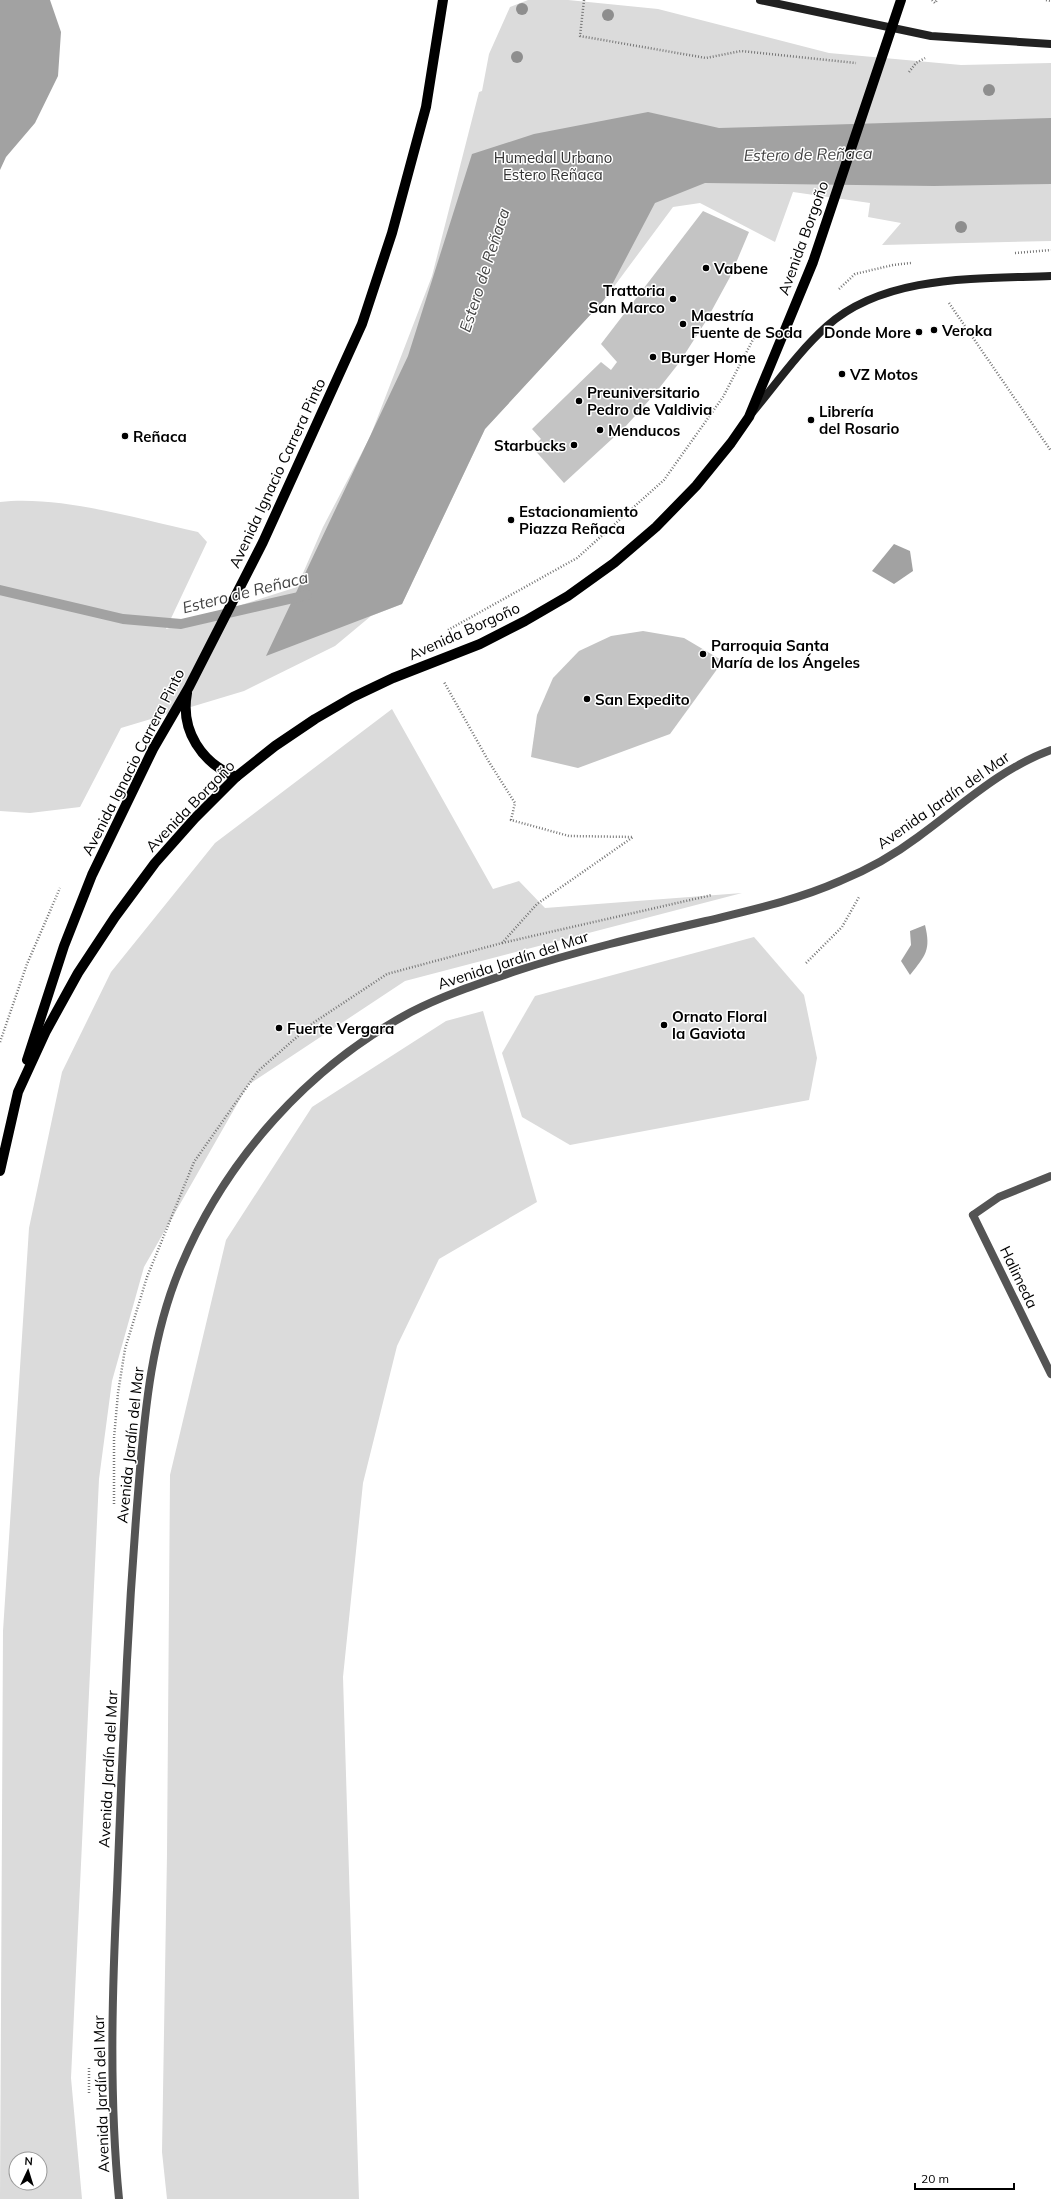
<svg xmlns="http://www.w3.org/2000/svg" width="1051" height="2199" viewBox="0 0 1051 2199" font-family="Mulish,sans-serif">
<rect width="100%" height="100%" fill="#fff"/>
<g fill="#dbdbdb" fill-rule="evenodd">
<path d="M528,0H568L658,9L829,53L961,65L1051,63V241L882,245L901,223L868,217L870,203L793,192L775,242L700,203L673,207L604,300L485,429L402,604L371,616L335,646L244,691L121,728L80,807L30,813L0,811V502C59,495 139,519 198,532L207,542L166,629L297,587L323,527L370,437L432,276L479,92L482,91L489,54L510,7Z"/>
<path d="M392,709L493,889L519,881L545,908L742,893L405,981L248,1085L144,1267L112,1381L99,1479L71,2078L82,2199H0L3,1631L29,1228L62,1072L111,972L215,843ZM16,2159H40V2183H16Z"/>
<polygon points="754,937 804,995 817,1058 809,1100 570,1145 522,1117 502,1053 535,996"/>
<polygon points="483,1011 537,1202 439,1259 397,1346 363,1483 343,1677 359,2199 167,2199 162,2152 167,1854 170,1475 226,1240 312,1107 446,1021"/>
</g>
<g fill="#a2a2a2">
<polygon points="0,0 50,0 61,32 58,76 35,123 6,157 0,170"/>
<polygon points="648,112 719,128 1051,118 1051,184 934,186 705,183 655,203 604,300 485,429 402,604 266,656 408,356 472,154 534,134"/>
<polygon points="894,544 910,551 913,571 894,584 872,571"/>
<path d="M925,925C931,950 926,955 910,975L901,961L911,945L910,931Z"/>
</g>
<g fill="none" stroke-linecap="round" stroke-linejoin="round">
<polyline stroke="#a2a2a2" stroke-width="10" points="0,590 123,619 181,624 307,595"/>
</g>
<g fill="#c4c4c4">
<polygon points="703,211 749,232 730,277 706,321 679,363 653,396 625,427 564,483 532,447 541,439 532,429 601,362 611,370 617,362 601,344"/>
<polygon points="643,631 684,638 723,661 670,734 578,768 531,757 537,715 553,678 579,651 611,636"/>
</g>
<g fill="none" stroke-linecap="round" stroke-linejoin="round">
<g stroke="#767676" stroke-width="2.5" stroke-dasharray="1 2" stroke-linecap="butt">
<polyline points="584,0 580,36 706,58 741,51 856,63"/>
<polyline points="932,0 935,3 937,0"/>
<polyline points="1046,0 1051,1"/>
<polyline points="909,72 916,63 925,58"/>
<polyline points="1015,253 1051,250"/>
<polyline points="839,289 855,274 893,265 911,263"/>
<polyline points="949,303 1051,451"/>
<polyline points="448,630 577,558 664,480 723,397 758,330"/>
<polyline points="502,943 712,895"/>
<polyline points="806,963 842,927 859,897"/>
<polyline points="0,1042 27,964 60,888"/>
<polyline points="114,1504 114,1438 118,1393 125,1349 147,1277 194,1162 258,1071 313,1023 387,974 502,943 537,904 633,837 569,836 511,820 515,803 489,762 444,682"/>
<polyline points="89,2068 89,2095"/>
</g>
<polyline stroke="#545454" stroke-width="8" points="973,1215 999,1197 1051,1176"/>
<polyline stroke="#545454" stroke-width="8" points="973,1215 1051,1374"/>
<path stroke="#545454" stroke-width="8" d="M119,2199C109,2096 112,1993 117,1890C120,1813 123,1737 127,1660C130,1600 134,1541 139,1481C145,1408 152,1334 181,1266C226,1159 308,1067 411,1012C444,995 478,984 513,972C577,951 641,936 706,921C751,910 797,900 840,881C867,870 894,855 918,837C961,806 1001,768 1051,750"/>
<g stroke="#212121" stroke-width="8">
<polyline points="760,0 931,36 1051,44"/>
<path d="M752,413C776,384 799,351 827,326C885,274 979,279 1051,276"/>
</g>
<g stroke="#000" stroke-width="10">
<path d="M187,693C180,731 202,763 236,777"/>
<polyline points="27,1060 64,946 92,875 153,749 189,687 263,542 362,324 392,233 426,107 443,0"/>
<polyline points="0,1171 18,1092 46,1031 78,973 115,917 155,863 195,818 236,777 275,746 315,719 353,697 393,678 480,644 525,621 568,596 614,563 656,527 696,486 731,443 749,417 813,262 901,0"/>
</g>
</g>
<g fill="#8e8e8e">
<circle cx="522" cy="9" r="6"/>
<circle cx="608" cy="15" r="6"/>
<circle cx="517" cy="57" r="6"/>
<circle cx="989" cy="90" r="6"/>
<circle cx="961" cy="227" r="6"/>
</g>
<g fill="#000" stroke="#fff" stroke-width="1.5">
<circle cx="706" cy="268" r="4"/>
<circle cx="673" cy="299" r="4"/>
<circle cx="683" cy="324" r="4"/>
<circle cx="934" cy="330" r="4"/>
<circle cx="919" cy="332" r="4"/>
<circle cx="653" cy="357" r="4"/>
<circle cx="842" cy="374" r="4"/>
<circle cx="579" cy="401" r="4"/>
<circle cx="811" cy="420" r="4"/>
<circle cx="600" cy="430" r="4"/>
<circle cx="125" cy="436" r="4"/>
<circle cx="574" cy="445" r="4"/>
<circle cx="511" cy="520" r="4"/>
<circle cx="703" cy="654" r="4"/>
<circle cx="587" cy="699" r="4"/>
<circle cx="664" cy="1025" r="4"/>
<circle cx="279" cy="1028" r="4"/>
</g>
<g text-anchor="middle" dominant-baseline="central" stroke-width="3" stroke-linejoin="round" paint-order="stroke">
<g font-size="15" fill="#323232" stroke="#fff">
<text x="553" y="157">Humedal Urbano<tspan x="553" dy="17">Estero Reñaca</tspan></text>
</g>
<g font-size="15" fill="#000" stroke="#fff">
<text transform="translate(803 238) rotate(-70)">Avenida Borgoño</text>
<text transform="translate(277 473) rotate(-65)">Avenida Ignacio Carrera Pinto</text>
<text transform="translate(464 631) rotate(-24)">Avenida Borgoño</text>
<text transform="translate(133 762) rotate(-63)">Avenida Ignacio Carrera Pinto</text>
<text transform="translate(943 800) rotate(-35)">Avenida Jardín del Mar</text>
<text transform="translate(190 806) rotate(-46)">Avenida Borgoño</text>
<text transform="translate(513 960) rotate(-18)">Avenida Jardín del Mar</text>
<text transform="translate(1019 1277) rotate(64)">Halimeda</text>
<text transform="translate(130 1445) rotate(-84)">Avenida Jardín del Mar</text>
<text transform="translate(108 1769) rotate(-87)">Avenida Jardín del Mar</text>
<text transform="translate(101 2094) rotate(-92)">Avenida Jardín del Mar</text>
</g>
<g font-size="15" font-weight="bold" fill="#000" stroke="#fff" text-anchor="start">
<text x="714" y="268">Vabene</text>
<text x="665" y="290" text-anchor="end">Trattoria<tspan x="665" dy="17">San Marco</tspan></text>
<text x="691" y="315">Maestría<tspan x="691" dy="17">Fuente de Soda</tspan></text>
<text x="942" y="330">Veroka</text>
<text x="911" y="332" text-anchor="end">Donde More</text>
<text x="661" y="357">Burger Home</text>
<text x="850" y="374">VZ Motos</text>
<text x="587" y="392">Preuniversitario<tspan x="587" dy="17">Pedro de Valdivia</tspan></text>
<text x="819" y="411">Librería<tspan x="819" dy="17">del Rosario</tspan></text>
<text x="608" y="430">Menducos</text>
<text x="133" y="436">Reñaca</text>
<text x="566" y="445" text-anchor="end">Starbucks</text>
<text x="519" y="511">Estacionamiento<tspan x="519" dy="17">Piazza Reñaca</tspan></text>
<text x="711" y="645">Parroquia Santa<tspan x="711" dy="17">María de los Ángeles</tspan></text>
<text x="595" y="699">San Expedito</text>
<text x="672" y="1016">Ornato Floral<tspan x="672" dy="17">la Gaviota</tspan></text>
<text x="287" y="1028">Fuerte Vergara</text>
</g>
<g font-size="16" font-style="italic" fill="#434343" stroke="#fff">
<text transform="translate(808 154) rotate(-1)">Estero de Reñaca</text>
<text transform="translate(484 270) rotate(-72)">Estero de Reñaca</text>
<text transform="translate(245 592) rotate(-14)">Estero de Reñaca</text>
</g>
</g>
<g transform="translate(28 2171) rotate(4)"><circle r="19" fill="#ffffff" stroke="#999999"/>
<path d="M0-3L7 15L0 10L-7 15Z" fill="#000000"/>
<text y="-6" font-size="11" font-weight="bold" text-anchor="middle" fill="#000000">N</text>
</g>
<path d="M915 2183v6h99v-6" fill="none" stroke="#000000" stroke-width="2"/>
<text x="921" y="2183" font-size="12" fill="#000000" stroke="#ffffff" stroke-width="3" paint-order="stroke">20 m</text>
</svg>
